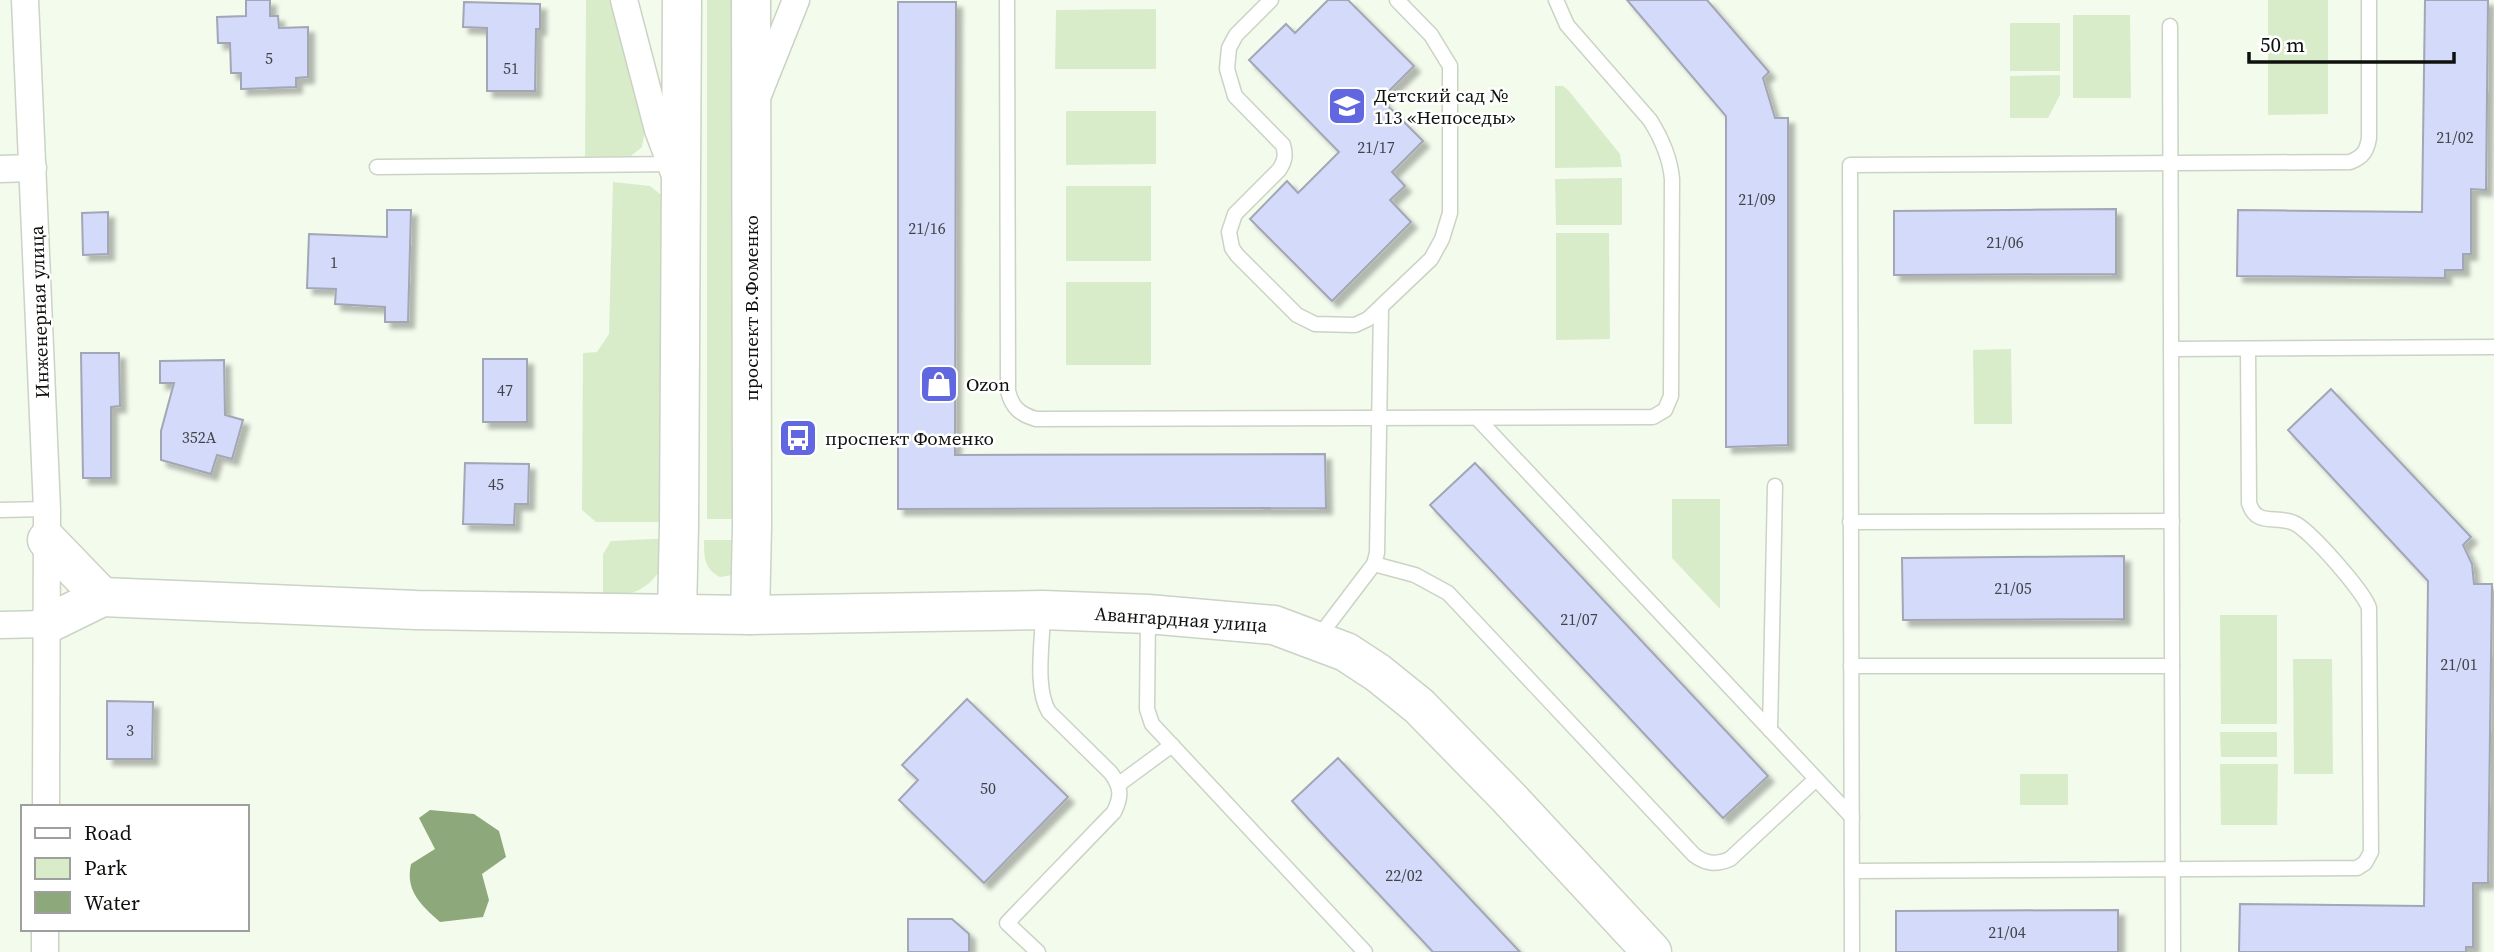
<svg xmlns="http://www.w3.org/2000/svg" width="2494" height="952" viewBox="0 0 2494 952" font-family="'Source Serif 4',serif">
<defs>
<filter id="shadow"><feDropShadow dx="6" dy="6" stdDeviation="2" flood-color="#0004"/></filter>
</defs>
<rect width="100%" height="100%" fill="#f3fbed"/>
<g fill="#d8ecca">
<polygon points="586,0 616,0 645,130 642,147 631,156 585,157"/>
<rect x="707" y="0" width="35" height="519"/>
<polygon points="2268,0 2328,0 2328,114 2268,115"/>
<polygon points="1156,9 1156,69 1055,69 1056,10"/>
<polygon points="2073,15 2130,15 2131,98 2073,98"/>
<rect x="2010" y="23" width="50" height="48"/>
<polygon points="2060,75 2060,95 2048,118 2010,118 2010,76"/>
<polygon points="1555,86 1563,86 1568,90 1620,154 1622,167 1555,168"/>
<polygon points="1066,111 1156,111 1156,164 1066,165"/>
<polygon points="1622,178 1622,225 1556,225 1555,179"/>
<polygon points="613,182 650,186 665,198 672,522 596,522 582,510 583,353 597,352 609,334"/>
<rect x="1066" y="186" width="85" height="75"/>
<polygon points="1556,233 1609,233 1610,339 1556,340"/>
<rect x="1066" y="282" width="85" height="83"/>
<polygon points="2011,349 2012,424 1974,424 1973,350"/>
<polygon points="1672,499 1720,499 1720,609 1672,558"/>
<path d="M674,538C660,578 648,596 603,597V554L611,541Z"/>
<path d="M704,540H743L733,575L720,577C704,569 704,557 704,540Z"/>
<polygon points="2220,615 2277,615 2277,724 2221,724"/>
<polygon points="2293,659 2332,659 2333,774 2294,774"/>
<polygon points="2220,732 2277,732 2277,757 2221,757"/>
<polygon points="2220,764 2278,764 2277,825 2221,825"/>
<rect x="2020" y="774" width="48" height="31"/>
</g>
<path fill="#8da87a" d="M430,810L474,814L499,831L506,857L482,874L489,900L483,917L440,922C421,905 405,891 411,864L435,849L419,818Z"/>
<g fill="#d4daf9" stroke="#a3a6b4" stroke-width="2" filter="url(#shadow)">
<polygon points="246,0 270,0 270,16 278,16 279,28 308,27 308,77 296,78 296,87 241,89 241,73 231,73 230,43 218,43 217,17 246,16"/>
<polygon points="1328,0 1348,0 1414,66 1381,99 1423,141 1392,172 1405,186 1390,200 1411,222 1332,301 1250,219 1287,181 1298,193 1339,152 1249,60 1286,24 1295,33"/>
<polygon points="1627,0 1707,0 1769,72 1763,78 1775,118 1788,118 1788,445 1726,447 1726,116"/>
<polygon points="2425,0 2488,0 2486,190 2471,189 2471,254 2463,254 2463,270 2445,270 2445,278 2237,276 2238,210 2422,212"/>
<polygon points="464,2 540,4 540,29 536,29 535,91 487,91 487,28 463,27"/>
<polygon points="898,2 956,2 955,455 1325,454 1326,508 898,509"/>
<polygon points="2116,209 2116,274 1894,275 1894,211"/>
<polygon points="387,210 411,210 408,322 385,322 385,307 335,304 336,289 307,288 309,234 387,237"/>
<polygon points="108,212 108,254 83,255 82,213"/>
<polygon points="81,353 119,353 120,406 111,407 111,478 83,478"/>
<rect x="483" y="359" width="44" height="63"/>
<polygon points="224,360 225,415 243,420 232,459 217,455 211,474 161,460 161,431 174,383 160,383 160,361"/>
<polygon points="2331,389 2471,537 2463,545 2472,564 2474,584 2492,584 2488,883 2473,883 2473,947 2466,947 2466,952 2239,952 2240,904 2424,906 2428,581 2288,430"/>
<polygon points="465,463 529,464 528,504 515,504 514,525 463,524"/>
<polygon points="1475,463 1768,776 1723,818 1430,505"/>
<polygon points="2124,556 2124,619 1903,620 1902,558"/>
<polygon points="967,699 1068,797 984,883 899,800 918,780 902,765"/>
<polygon points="107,701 153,702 152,759 107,759"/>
<polygon points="1338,758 1520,952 1433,952 1326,838 1292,801"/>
<polygon points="2118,910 2118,952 1896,952 1896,911"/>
<polygon points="908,919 952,919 969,934 969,952 908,952"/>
</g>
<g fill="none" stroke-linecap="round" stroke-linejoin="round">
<defs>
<g id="lane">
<path d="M1007,0L1008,391C1012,407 1019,414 1036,419L1653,417L1665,410L1671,396L1672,179C1670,157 1662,139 1650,120L1567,25L1556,0"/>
<path d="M1271,0L1236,35L1229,48L1227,69L1235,96L1283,145C1286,155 1285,161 1279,170L1235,214L1229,232L1232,248L1237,255L1297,315L1315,324L1355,325L1368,319L1431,259L1442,239L1450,213V66L1431,35L1397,0"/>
<polyline points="2170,26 2173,952"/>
<polyline points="377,167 676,164"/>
<polyline points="2171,349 2494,347"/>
<polyline points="1477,418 1852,817"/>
<polyline points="0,510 47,509"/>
<polyline points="1850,522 2172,521"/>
<path d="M1374,564L1415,575L1448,593L1694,855C1706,864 1716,865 1730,859L1816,779"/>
<polyline points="1148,615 1147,709 1152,724 1365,952"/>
<polyline points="1317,639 1374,564 1377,553 1381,308"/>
<polyline points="1851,666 2172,666"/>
<polyline points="1770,730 1775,486"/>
<polyline points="1119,784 1172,745"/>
<path d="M1852,871L2357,868L2365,863L2371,852L2369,608C2365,593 2309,529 2294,523C2276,515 2256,527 2249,503L2248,349"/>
<path d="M1038,952L1007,923L1114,812C1122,796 1121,787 1111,773L1049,712C1034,688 1043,640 1043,611"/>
<path d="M1852,952L1850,165L2350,162C2363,157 2367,151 2369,138V0"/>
</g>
<g id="street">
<polyline points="25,0 47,509 46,807"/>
<polyline points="624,0 658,130 674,173"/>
<polyline points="758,95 796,0"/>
<polyline points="0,169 33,168"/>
<polyline points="0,625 47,624"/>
<polyline points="45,952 45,929"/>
</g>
<g id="secondary">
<polyline points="47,540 102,597"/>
<polyline points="677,613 679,526 682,0"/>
<polyline points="750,615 752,527 751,0"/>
<polyline points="47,624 102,597 416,610 750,615 1043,610 1148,614 1274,625 1346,652 1378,673 1419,706 1509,798 1652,952"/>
</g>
</defs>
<use href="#lane" stroke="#cbd3c5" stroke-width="17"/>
<use href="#street" stroke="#cbd3c5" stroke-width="29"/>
<use href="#secondary" stroke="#cbd3c5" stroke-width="41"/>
<use href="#lane" stroke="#fff" stroke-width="14"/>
<use href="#street" stroke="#fff" stroke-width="26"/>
<use href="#secondary" stroke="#fff" stroke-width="38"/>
</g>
<defs>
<symbol id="school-square" viewBox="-11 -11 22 22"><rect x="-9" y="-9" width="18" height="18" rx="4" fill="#6167e0" stroke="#fff"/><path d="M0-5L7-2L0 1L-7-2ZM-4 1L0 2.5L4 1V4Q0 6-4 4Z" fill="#fff"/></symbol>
<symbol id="shop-square" viewBox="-11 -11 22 22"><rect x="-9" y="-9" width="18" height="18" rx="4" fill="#6167e0" stroke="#fff"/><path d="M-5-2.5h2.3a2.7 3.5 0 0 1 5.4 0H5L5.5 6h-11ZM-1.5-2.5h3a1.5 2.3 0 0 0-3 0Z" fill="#fff"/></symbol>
<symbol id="bus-square" viewBox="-11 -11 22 22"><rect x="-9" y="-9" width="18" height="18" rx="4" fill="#6167e0" stroke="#fff"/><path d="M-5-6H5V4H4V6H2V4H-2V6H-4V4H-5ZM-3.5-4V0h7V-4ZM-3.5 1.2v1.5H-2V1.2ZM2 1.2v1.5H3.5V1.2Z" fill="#fff"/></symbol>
</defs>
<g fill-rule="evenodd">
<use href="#school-square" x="1325" y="84" width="44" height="44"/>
<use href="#shop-square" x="917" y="362" width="44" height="44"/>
<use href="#bus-square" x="776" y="416" width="44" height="44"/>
</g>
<g text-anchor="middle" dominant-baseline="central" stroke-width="5" stroke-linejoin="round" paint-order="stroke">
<g font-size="16" fill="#404347">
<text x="269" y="58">5</text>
<text x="511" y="68">51</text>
<text x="2455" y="137">21/02</text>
<text x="1376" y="147">21/17</text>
<text x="1757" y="199">21/09</text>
<text x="927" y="228">21/16</text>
<text x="2005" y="242">21/06</text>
<text x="334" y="262">1</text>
<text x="505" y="390">47</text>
<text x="199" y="437">352А</text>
<text x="496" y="484">45</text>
<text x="2013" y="588">21/05</text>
<text x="1579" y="619">21/07</text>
<text x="2459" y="664">21/01</text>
<text x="130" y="730">3</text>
<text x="988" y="788">50</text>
<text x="1404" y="875">22/02</text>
<text x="2007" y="932">21/04</text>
</g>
<g font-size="19" fill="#0e110c" stroke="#fff" text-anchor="start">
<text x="1374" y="95">Детский сад №<tspan x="1374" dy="22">113 «Непоседы»</tspan></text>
<text x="966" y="384">Ozon</text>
<text x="825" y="438">проспект Фоменко</text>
</g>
<g font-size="19" fill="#0e110c" stroke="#fff">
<text transform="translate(751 308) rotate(-90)">проспект В.Фоменко</text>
<text transform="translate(39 312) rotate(-92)">Инженерная улица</text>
<text transform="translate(1181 619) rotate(4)">Авангардная улица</text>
</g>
</g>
<rect x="21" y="805" width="228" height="126" fill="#ffffff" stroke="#9fa09e" stroke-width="2"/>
<rect x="35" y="828" width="35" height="10" fill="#ffffff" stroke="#9fa09e" stroke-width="2"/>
<text x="84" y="840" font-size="21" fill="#0e110c">Road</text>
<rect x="35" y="858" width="35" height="21" fill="#d8ecca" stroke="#9fa09e" stroke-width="2"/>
<text x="84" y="875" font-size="21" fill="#0e110c">Park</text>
<rect x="35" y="892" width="35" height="21" fill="#8da87a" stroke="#9fa09e" stroke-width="2"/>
<text x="84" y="910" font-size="21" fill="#0e110c">Water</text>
<path d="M2249 52v10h205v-10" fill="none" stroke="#0e110c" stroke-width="3.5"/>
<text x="2260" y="52" font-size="21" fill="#0e110c" stroke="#ffffff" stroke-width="5" paint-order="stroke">50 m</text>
</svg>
